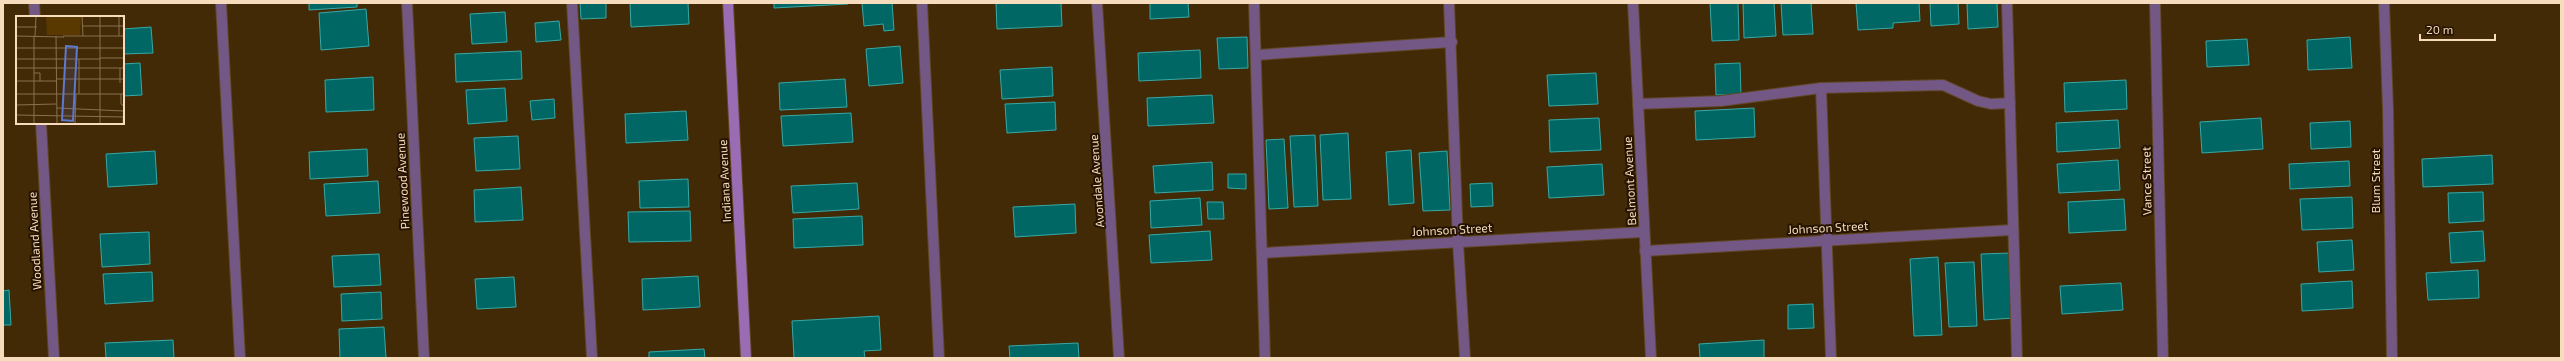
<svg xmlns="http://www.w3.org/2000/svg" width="2564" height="361" viewBox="0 0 2564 361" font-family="'Exo 2',sans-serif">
<rect width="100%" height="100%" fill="#422a06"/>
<g fill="#006765" stroke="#36a9a6">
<polygon points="309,3 357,3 357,7 309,10"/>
<polygon points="580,3 606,3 606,18 581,19"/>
<polygon points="630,3 688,3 689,24 631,27"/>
<polygon points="774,3 848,3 848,4 774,8"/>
<polygon points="862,3 892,3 894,30 884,31 883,24 864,26"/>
<polygon points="996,3 1061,3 1062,26 997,29"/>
<polygon points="1150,3 1188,3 1189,17 1150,19"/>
<polygon points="1710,3 1738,3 1739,40 1712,41"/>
<polygon points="1743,3 1774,3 1776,36 1744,38"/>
<polygon points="1781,3 1811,3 1813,34 1783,35"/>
<polygon points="1856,3 1919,3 1920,21 1893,23 1893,28 1858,30"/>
<polygon points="1930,3 1958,3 1959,24 1931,26"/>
<polygon points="1967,3 1997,3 1998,27 1968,29"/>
<polygon points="366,9 369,46 321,50 319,13"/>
<polygon points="505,12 507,42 472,44 470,14"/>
<polygon points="559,21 561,40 536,42 535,23"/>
<polygon points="151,27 153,53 123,54 123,29"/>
<polygon points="1247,37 1248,68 1219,69 1217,38"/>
<polygon points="2350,37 2352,68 2308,70 2307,40"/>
<polygon points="2247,39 2249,65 2207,67 2206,41"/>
<polygon points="900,46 903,83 869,86 866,49"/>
<polygon points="1200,50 1201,78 1139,81 1138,53"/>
<polygon points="521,51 522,79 456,82 455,54"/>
<polygon points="140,63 142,95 123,96 123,64"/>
<polygon points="1740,63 1741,94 1716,95 1715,64"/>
<polygon points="1052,67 1053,96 1002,99 1000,70"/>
<polygon points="1596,73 1598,104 1549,106 1547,75"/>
<polygon points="373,77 374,110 326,112 325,80"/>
<polygon points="845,79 847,107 780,110 779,83"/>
<polygon points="2126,80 2127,109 2065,112 2064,83"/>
<polygon points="505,88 507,121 468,124 466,90"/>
<polygon points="1212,95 1214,123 1148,126 1147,98"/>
<polygon points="554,99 555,118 532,120 530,101"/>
<polygon points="1055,102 1056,130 1007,133 1005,104"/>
<polygon points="1754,108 1755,137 1696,140 1695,111"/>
<polygon points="686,111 688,140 626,143 625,114"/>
<polygon points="851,113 853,142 783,146 781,116"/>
<polygon points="1599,118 1601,150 1550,152 1549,120"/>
<polygon points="2261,118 2263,149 2202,153 2200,122"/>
<polygon points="2118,120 2120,148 2057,152 2056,123"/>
<polygon points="2350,121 2351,147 2311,149 2310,123"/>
<polygon points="1348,133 1351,199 1323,200 1320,135"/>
<polygon points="1315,135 1318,206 1294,207 1290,136"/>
<polygon points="518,136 520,169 476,171 474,138"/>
<polygon points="1284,139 1288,208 1269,209 1266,140"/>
<polygon points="367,149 368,176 310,179 309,152"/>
<polygon points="1411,150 1414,203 1389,205 1386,152"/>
<polygon points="155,151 157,184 108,187 106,154"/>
<polygon points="1447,151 1450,210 1423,211 1419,153"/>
<polygon points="2492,155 2493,184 2423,187 2422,159"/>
<polygon points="2118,160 2120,190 2059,193 2057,164"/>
<polygon points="2349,161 2350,186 2290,189 2289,164"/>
<polygon points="1212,162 1213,190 1155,193 1153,166"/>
<polygon points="1602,164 1604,195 1549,198 1547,167"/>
<polygon points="1228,174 1246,174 1246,189 1228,188"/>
<polygon points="688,179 689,207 640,208 639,181"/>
<polygon points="378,181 380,213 326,216 324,184"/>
<polygon points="857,183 859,209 793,213 791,186"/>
<polygon points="1492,183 1493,206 1471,207 1470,184"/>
<polygon points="521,187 523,220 475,222 474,190"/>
<polygon points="2483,192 2484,221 2449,223 2448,193"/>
<polygon points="2352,197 2353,228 2302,230 2300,199"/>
<polygon points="1200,198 1202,225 1151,228 1150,201"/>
<polygon points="2124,199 2126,230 2069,233 2068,202"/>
<polygon points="1207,202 1223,202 1224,219 1208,219"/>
<polygon points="1075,204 1076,233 1015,237 1013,207"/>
<polygon points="690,211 691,241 629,242 628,212"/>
<polygon points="862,216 863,245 794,248 793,219"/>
<polygon points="1210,231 1212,260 1151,263 1149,235"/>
<polygon points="2483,231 2485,261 2451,263 2449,233"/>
<polygon points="149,232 150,264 102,267 100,234"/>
<polygon points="2352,240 2354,270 2319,272 2317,242"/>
<polygon points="2010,253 2013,318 1984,320 1981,254"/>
<polygon points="379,254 381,285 334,287 332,256"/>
<polygon points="1938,257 1942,335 1914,336 1910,259"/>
<polygon points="1974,262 1977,326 1949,327 1945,263"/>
<polygon points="2478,270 2479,298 2428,300 2426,273"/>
<polygon points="152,272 153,301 105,304 103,274"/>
<polygon points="698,276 700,307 643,310 642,279"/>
<polygon points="514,277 516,307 477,309 475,279"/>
<polygon points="2352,281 2353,308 2302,311 2301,284"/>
<polygon points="2121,283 2123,310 2062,314 2060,286"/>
<polygon points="9,290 11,325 3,325 3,291"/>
<polygon points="381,292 382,319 342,321 341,294"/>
<polygon points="1813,304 1814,328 1788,329 1788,305"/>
<polygon points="879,316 881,350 864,351 865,358 794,358 792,321"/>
<polygon points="384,327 386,358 340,358 339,329"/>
<polygon points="173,340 174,358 106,358 105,343"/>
<polygon points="1764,340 1764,358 1700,358 1699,344"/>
<polygon points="1078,343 1079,358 1010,358 1009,346"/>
<polygon points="704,349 705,358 649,358 649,352"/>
</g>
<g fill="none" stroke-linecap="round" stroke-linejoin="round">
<defs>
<g id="lane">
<polyline points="221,3 240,358"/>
<polyline points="572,3 592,358"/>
<polyline points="922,3 939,358"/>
<polyline points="1254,3 1265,358"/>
<polyline points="1449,3 1458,242 1465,358"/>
<polyline points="2007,3 2017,358"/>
<polyline points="1256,55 1452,42"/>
<polyline points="1821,88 1831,358"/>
<polyline points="1638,104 1721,101 1821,88 1943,85 1978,101 1991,104 2010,103"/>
</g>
<g id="street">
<polyline points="34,3 35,17"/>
<polyline points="407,3 424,358"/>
<polyline points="1097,3 1119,358"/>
<polyline points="1633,3 1651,358"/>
<polyline points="2155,3 2163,358"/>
<polyline points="2384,3 2388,109 2392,358"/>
<polyline points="41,123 54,358"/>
<polyline points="1645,251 2012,230"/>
<polyline points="1262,253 1644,232"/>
</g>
<polyline id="secondary" points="728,3 746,358"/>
</defs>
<use href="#lane" stroke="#5f4623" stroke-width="12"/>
<use href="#street" stroke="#5f4623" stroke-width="12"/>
<use href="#secondary" stroke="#5f4623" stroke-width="12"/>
<use href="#lane" stroke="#735784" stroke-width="10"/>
<use href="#street" stroke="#735784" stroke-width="10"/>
<use href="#secondary" stroke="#996cb3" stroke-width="10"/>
</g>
<g text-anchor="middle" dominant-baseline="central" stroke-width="4" stroke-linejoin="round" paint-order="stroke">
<g font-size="12" fill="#f6dcbd" stroke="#251300">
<text transform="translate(402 181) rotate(-93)">Pinewood Avenue</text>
<text transform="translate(724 181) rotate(-93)">Indiana Avenue</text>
<text transform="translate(1096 181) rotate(-94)">Avondale Avenue</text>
<text transform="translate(1629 181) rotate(-93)">Belmont Avenue</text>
<text transform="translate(2146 181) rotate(-91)">Vance Street</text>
<text transform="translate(2375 181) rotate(-90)">Blum Street</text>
<text transform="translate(1828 227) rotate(-3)">Johnson Street</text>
<text transform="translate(1452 229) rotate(-3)">Johnson Street</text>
<text transform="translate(34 241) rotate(-93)">Woodland Avenue</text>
</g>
</g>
<g transform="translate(16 16)">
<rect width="108" height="108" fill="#422a06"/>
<path d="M65,0L64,19H31L30,1Z" fill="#5a3901"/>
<path fill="none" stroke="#8a714f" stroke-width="1" d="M0,0H35M66,0L67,20M84,0V108M103,0V20M67,10H108M0,11H21M0,20L48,21M18,20V108M19,20L20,0M40,20L41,108M47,20H108M0,32H108M84,42H108M0,43H84M63,43V78M0,52H108M104,52V67M18,57H24V65M40,63H108M0,65H40M0,78H40M40,78H108M105,78V88L108,90L107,108M0,89L40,88M41,92L108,95M0,99L108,101M59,108L60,78"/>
<path fill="#5e79d0" fill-opacity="0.15" stroke="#5e79d0" stroke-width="2" d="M50,30L61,31L57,105L46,104Z"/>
<rect width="108" height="108" fill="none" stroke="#f6dcbd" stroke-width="2"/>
</g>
<rect width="2564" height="361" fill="none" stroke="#f6dcbd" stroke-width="8"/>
<path d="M2420 34v6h75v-6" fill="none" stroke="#f6dcbd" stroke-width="2"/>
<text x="2426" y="34" font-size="12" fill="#f6dcbd" stroke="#251300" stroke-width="3" paint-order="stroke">20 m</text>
</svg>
